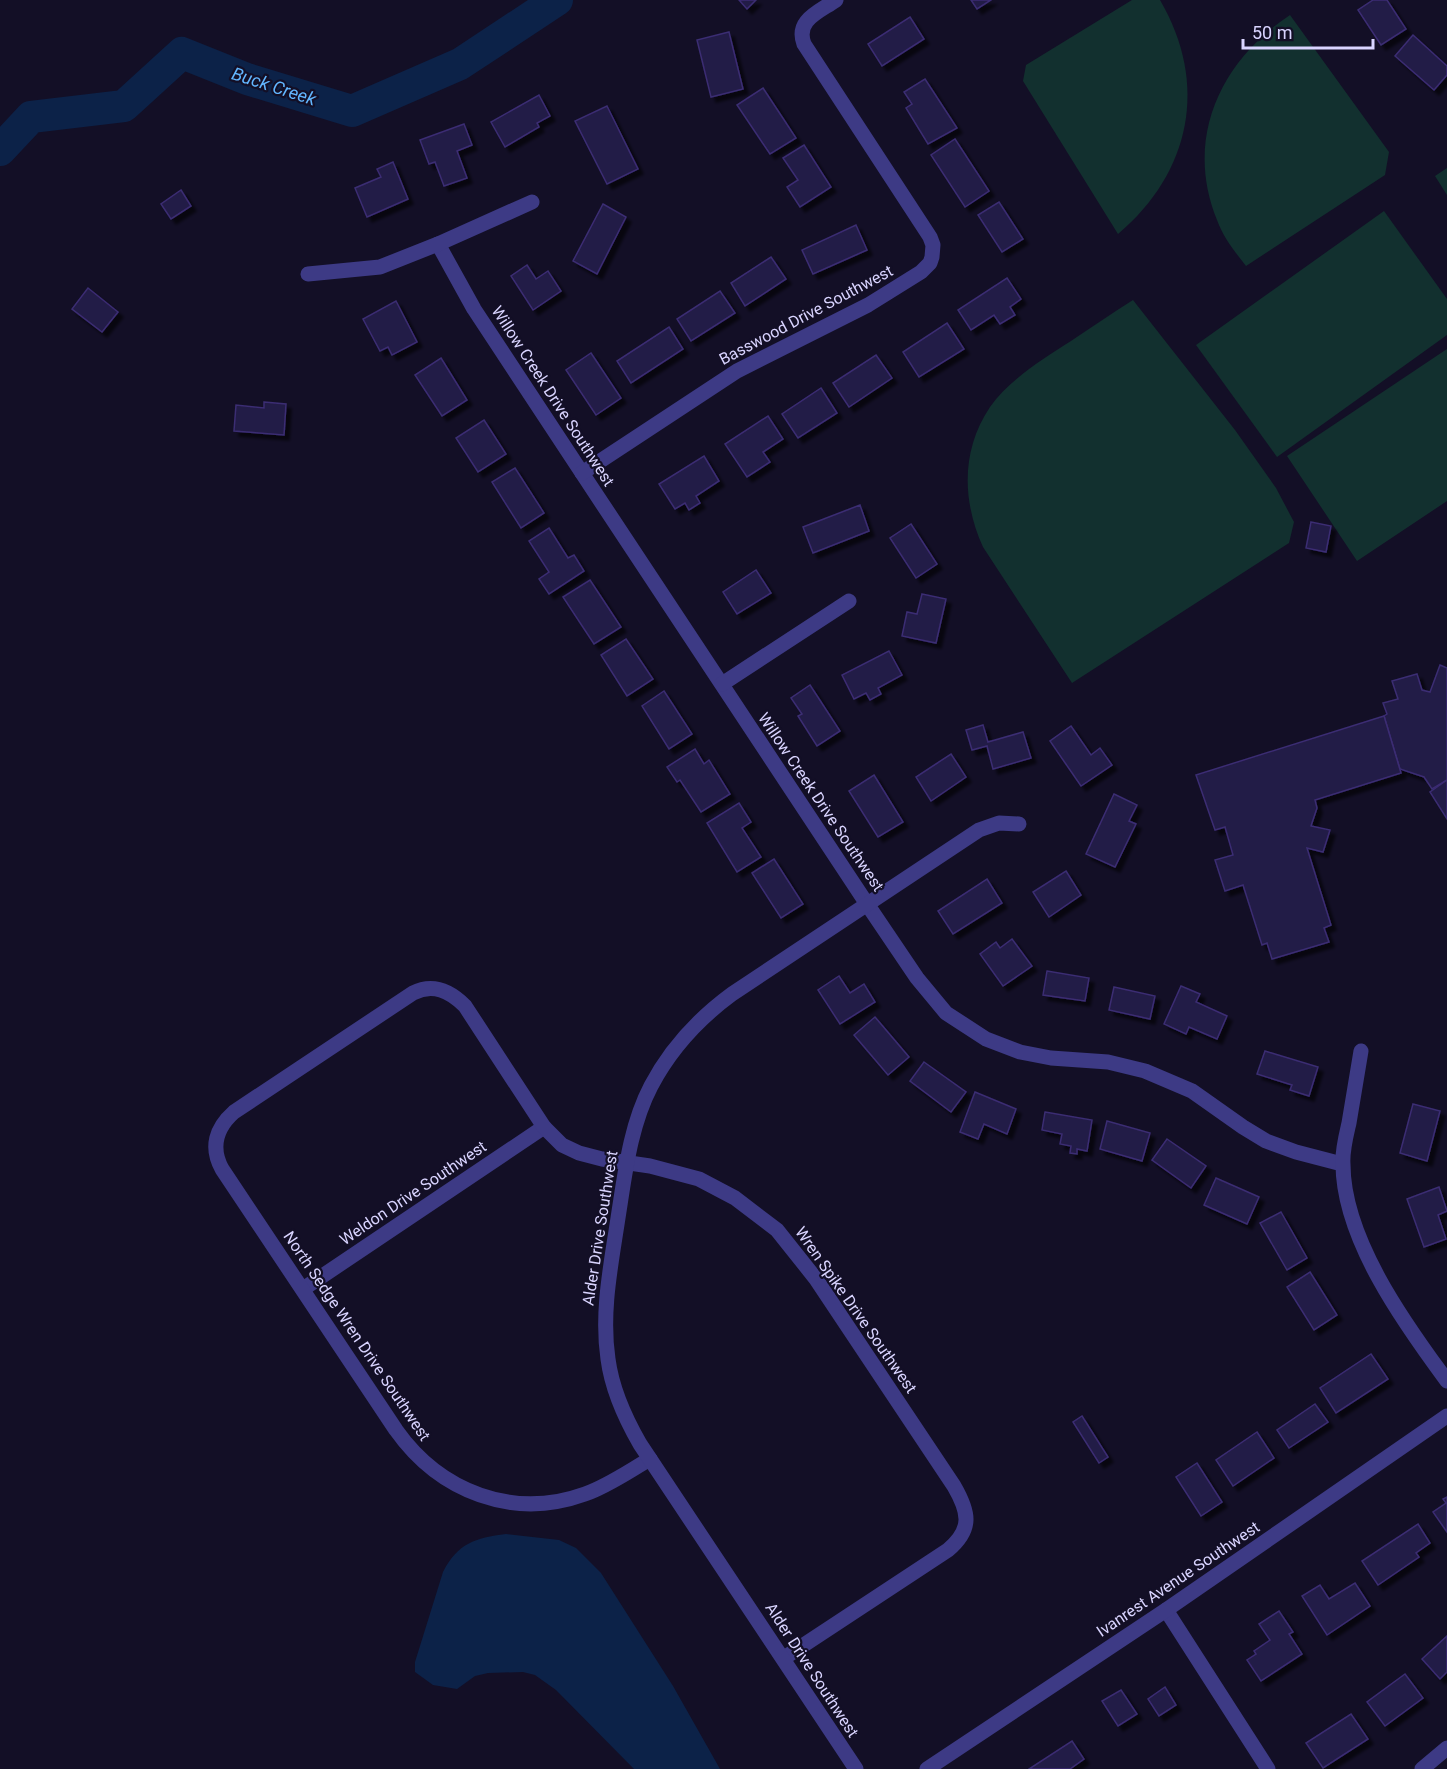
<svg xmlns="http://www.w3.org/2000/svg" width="1447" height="1769" viewBox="0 0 1447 1769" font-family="Roboto,sans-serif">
<defs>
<filter id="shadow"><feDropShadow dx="5" dy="5" stdDeviation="1.5" flood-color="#0009"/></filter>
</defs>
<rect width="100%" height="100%" fill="#130f26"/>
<g fill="#12302f">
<path d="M1132,0H1160C1209,84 1191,172 1118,234L1023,81L1026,65Z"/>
<path d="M1290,15L1389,152L1385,175L1246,266C1235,252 1223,237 1217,220C1184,139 1220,61 1290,15Z"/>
<polygon points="1447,168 1447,195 1435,176"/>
<polygon points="1384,211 1447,299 1447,335 1277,457 1196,345"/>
<path d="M1133,300L1235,430L1276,488L1294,522L1289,543L1072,683L983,547C962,501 961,450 990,407C1010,379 1043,359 1071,341C1092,327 1112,313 1133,300Z"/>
<polygon points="1447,349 1447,501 1357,561 1287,456"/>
</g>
<path fill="#0c2248" d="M506,1534L559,1540L576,1548L601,1573L673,1686L720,1769H634L556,1690L535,1675L523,1672L488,1673L475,1676L457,1689L433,1685L415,1672V1662L443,1572C458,1543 475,1538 506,1534Z"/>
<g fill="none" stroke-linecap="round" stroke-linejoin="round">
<polyline stroke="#0c2248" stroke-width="32" points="0,150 31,117 124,106 182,53 247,79 352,111 460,64 557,0"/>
</g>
<g fill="#241b47" stroke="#3b2d73" stroke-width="1.5" filter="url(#shadow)">
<polygon points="739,0 756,0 747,9"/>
<polygon points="971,0 991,0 977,9"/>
<polygon points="1373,0 1387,0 1406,29 1381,45 1358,10"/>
<polygon points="910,17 924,39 882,66 868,44"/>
<polygon points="729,32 743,89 711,97 697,40"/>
<polygon points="1413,35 1447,66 1447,75 1434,90 1395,56"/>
<polygon points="925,79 957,128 928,144 906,108 912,104 904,92"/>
<polygon points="763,88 796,138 770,154 737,105"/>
<polygon points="539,95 550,116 537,123 539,127 505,147 491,122"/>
<polygon points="607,106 638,169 607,184 575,121"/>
<polygon points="464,124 472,145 457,151 467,178 444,186 435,162 429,164 420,140"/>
<polygon points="955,139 989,191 965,207 931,155"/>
<polygon points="804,145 831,187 800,207 787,187 798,180 783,158"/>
<polygon points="393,162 408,199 367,217 355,188 381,177 377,169"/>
<polygon points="181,190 191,206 171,219 161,204"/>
<polygon points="999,202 1023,239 1002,252 978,215"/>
<polygon points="603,204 626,217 597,274 573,261"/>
<polygon points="856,225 867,250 813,274 802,250"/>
<polygon points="771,257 786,279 745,306 731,283"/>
<polygon points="527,265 536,279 548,271 561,291 533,310 511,276"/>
<polygon points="1007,278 1021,299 1010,307 1015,315 1000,324 994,315 971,330 958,310"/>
<polygon points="88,288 118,312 102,332 72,309"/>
<polygon points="720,291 735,313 691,341 677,319"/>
<polygon points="396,301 417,342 392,355 388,347 380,351 363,319"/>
<polygon points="947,323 964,349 919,377 903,352"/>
<polygon points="669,327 683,349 631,383 617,361"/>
<polygon points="591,353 621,398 596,415 566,370"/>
<polygon points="876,355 892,378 849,407 833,383"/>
<polygon points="441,358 467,400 442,416 415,375"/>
<polygon points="821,388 837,413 798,438 782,414"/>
<polygon points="264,402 286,404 284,435 234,431 236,405 264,408"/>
<polygon points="768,416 783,439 763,452 770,462 747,477 725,444"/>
<polygon points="484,420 506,454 478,472 456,438"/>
<polygon points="704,456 719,481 696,496 700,503 689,510 685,503 675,509 659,484"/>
<polygon points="515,468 544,513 521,528 492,482"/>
<polygon points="860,505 869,531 813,553 803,527"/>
<polygon points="1311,522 1331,526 1326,552 1306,548"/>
<polygon points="911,524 937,564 916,578 890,538"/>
<polygon points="549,528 568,558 574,555 584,571 549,594 539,579 549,572 529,541"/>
<polygon points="756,570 771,593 737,614 723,592"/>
<polygon points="590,580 621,627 594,644 563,597"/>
<polygon points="922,594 946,599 936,643 902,636 907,612 917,614"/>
<polygon points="626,639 653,679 627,696 601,655"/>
<polygon points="889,651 902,675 878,688 881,694 870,700 866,693 854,699 842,675"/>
<polygon points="1440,665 1447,668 1447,780 1432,789 1424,777 1400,769 1384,716 1387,714 1383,703 1398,699 1392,681 1417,674 1422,690 1430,692"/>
<polygon points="810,685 840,731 817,746 798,716 802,714 791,698"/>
<polygon points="664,691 692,734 669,749 642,706"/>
<polygon points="1384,716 1401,773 1315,800 1317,808 1311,826 1330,830 1323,852 1307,848 1331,925 1324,928 1329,942 1272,959 1267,943 1262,945 1243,885 1225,891 1215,860 1233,855 1225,827 1215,830 1196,775"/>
<polygon points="983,725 988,742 1023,732 1031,758 993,769 987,746 972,750 966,730"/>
<polygon points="1071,726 1091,755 1100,748 1112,765 1081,786 1050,741"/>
<polygon points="695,749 704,764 709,760 730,794 701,812 680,780 677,782 667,767"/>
<polygon points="951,754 966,777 931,801 916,777"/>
<polygon points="874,775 903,822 878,837 849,791"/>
<polygon points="1447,780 1447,819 1430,792"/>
<polygon points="1114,794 1137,805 1129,821 1136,824 1115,867 1086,854"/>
<polygon points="739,803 751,822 742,828 761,857 737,872 707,823"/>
<polygon points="774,859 803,904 781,918 752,873"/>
<polygon points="1066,871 1081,895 1049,917 1033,892"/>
<polygon points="987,879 1002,903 953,934 938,911"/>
<polygon points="1012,939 1032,966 1003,986 980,954 996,942 1000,948"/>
<polygon points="1047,971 1089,978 1085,1001 1043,995"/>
<polygon points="839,976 850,993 864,984 875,1002 840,1024 818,990"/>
<polygon points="1181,986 1200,994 1196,1002 1227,1016 1217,1039 1189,1027 1186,1034 1164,1024"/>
<polygon points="1114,987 1155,996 1150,1019 1109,1010"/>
<polygon points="875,1017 909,1057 888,1075 854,1035"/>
<polygon points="1265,1051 1318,1067 1309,1096 1290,1090 1292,1085 1257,1074"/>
<polygon points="924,1062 966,1092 951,1112 910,1081"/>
<polygon points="975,1092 1016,1109 1007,1134 984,1124 978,1139 960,1132"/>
<polygon points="1413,1104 1440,1111 1427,1161 1400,1153"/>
<polygon points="1045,1112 1092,1120 1087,1151 1077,1149 1077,1154 1070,1153 1071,1146 1060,1144 1062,1134 1042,1130"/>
<polygon points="1107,1121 1150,1133 1142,1161 1100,1149"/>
<polygon points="1167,1139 1206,1166 1191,1188 1152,1160"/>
<polygon points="1216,1178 1259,1197 1247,1224 1204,1205"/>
<polygon points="1439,1187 1447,1211 1438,1215 1446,1239 1424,1247 1407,1199"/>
<polygon points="1281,1212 1307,1258 1287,1270 1260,1223"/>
<polygon points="1310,1272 1337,1315 1314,1330 1287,1287"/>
<polygon points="1371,1354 1388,1379 1336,1413 1320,1388"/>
<polygon points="1315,1404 1328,1422 1289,1448 1277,1430"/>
<polygon points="1082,1416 1108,1457 1099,1463 1073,1422"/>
<polygon points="1257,1432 1274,1458 1233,1486 1216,1460"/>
<polygon points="1197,1463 1222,1502 1201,1516 1176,1477"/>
<polygon points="1447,1497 1447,1532 1433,1512 1446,1503 1443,1499"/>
<polygon points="1418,1524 1430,1543 1416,1553 1419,1557 1378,1585 1362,1561"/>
<polygon points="1355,1583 1370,1606 1327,1635 1302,1596 1320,1585 1329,1599"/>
<polygon points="1279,1611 1293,1632 1289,1634 1302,1654 1261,1681 1247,1660 1256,1654 1254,1651 1270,1640 1259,1624"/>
<polygon points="1447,1636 1447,1672 1440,1679 1422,1659"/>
<polygon points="1405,1674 1423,1698 1385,1726 1367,1702"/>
<polygon points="1165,1687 1176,1705 1159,1716 1148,1699"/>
<polygon points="1121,1690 1137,1714 1118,1726 1102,1701"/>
<polygon points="1351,1714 1368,1739 1323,1768 1306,1743"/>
<polygon points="1072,1741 1084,1759 1070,1769 1029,1769"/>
</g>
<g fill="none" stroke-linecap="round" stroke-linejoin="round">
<g stroke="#3d3a85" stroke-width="15">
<polyline points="438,244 474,309 582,473 867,904 917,978 946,1013 986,1039 1020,1052 1051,1058 1108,1062 1145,1071 1192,1091 1243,1127 1266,1141 1296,1152 1342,1164"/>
<polyline points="308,274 380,267 438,244 532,202"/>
<path d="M582,473L737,371L868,305L921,272L930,263L932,257L933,245L930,237L804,44C795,20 819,12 836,0"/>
<polyline points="722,684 849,601"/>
<path d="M1361,1051C1357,1075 1353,1099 1349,1123C1346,1136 1342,1151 1343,1164C1343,1238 1404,1323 1447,1381"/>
<polyline points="303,1289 544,1127"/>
<path d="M650,1459C629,1471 608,1486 585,1494C513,1520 440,1492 396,1430L222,1169C210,1147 216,1128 234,1112L413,993C433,983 450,991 465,1006L544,1127L562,1145L579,1153L602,1159L650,1166L699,1179L735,1198L777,1230L816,1279L954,1486C969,1512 973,1529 948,1550L784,1658"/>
<polyline points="1166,1610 1268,1769"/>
<path d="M856,1769L640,1444C625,1418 612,1390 608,1359C601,1312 611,1265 618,1218C625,1174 630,1126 651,1086C671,1048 698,1019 732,994L979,830L999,823L1019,824"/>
<polyline points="927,1769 1166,1610 1447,1416"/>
<polyline points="1422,1769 1447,1748"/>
</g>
</g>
<g text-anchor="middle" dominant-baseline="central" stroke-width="4.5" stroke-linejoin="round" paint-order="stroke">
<g font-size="16" fill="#d9d4ff" stroke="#130f26">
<text transform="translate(806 315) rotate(-28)">Basswood Drive Southwest</text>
<text transform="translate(553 396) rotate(57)">Willow Creek Drive Southwest</text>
<text transform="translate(821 802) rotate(56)">Willow Creek Drive Southwest</text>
<text transform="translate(413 1193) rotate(-34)">Weldon Drive Southwest</text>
<text transform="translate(600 1228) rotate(-81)">Alder Drive Southwest</text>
<text transform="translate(856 1310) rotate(55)">Wren Spike Drive Southwest</text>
<text transform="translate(357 1336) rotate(56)">North Sedge Wren Drive Southwest</text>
<text transform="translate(1178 1579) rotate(-34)">Ivanrest Avenue Southwest</text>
<text transform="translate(812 1670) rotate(57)">Alder Drive Southwest</text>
</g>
<g font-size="18" font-style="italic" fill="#62b6ff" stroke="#130f26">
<text transform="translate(274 86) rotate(18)">Buck Creek</text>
</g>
</g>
<path d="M1243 39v9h130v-9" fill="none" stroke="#d9d4ff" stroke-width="3"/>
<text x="1252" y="39" font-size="18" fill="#d9d4ff" stroke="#130f26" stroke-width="4.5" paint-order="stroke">50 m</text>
</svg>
